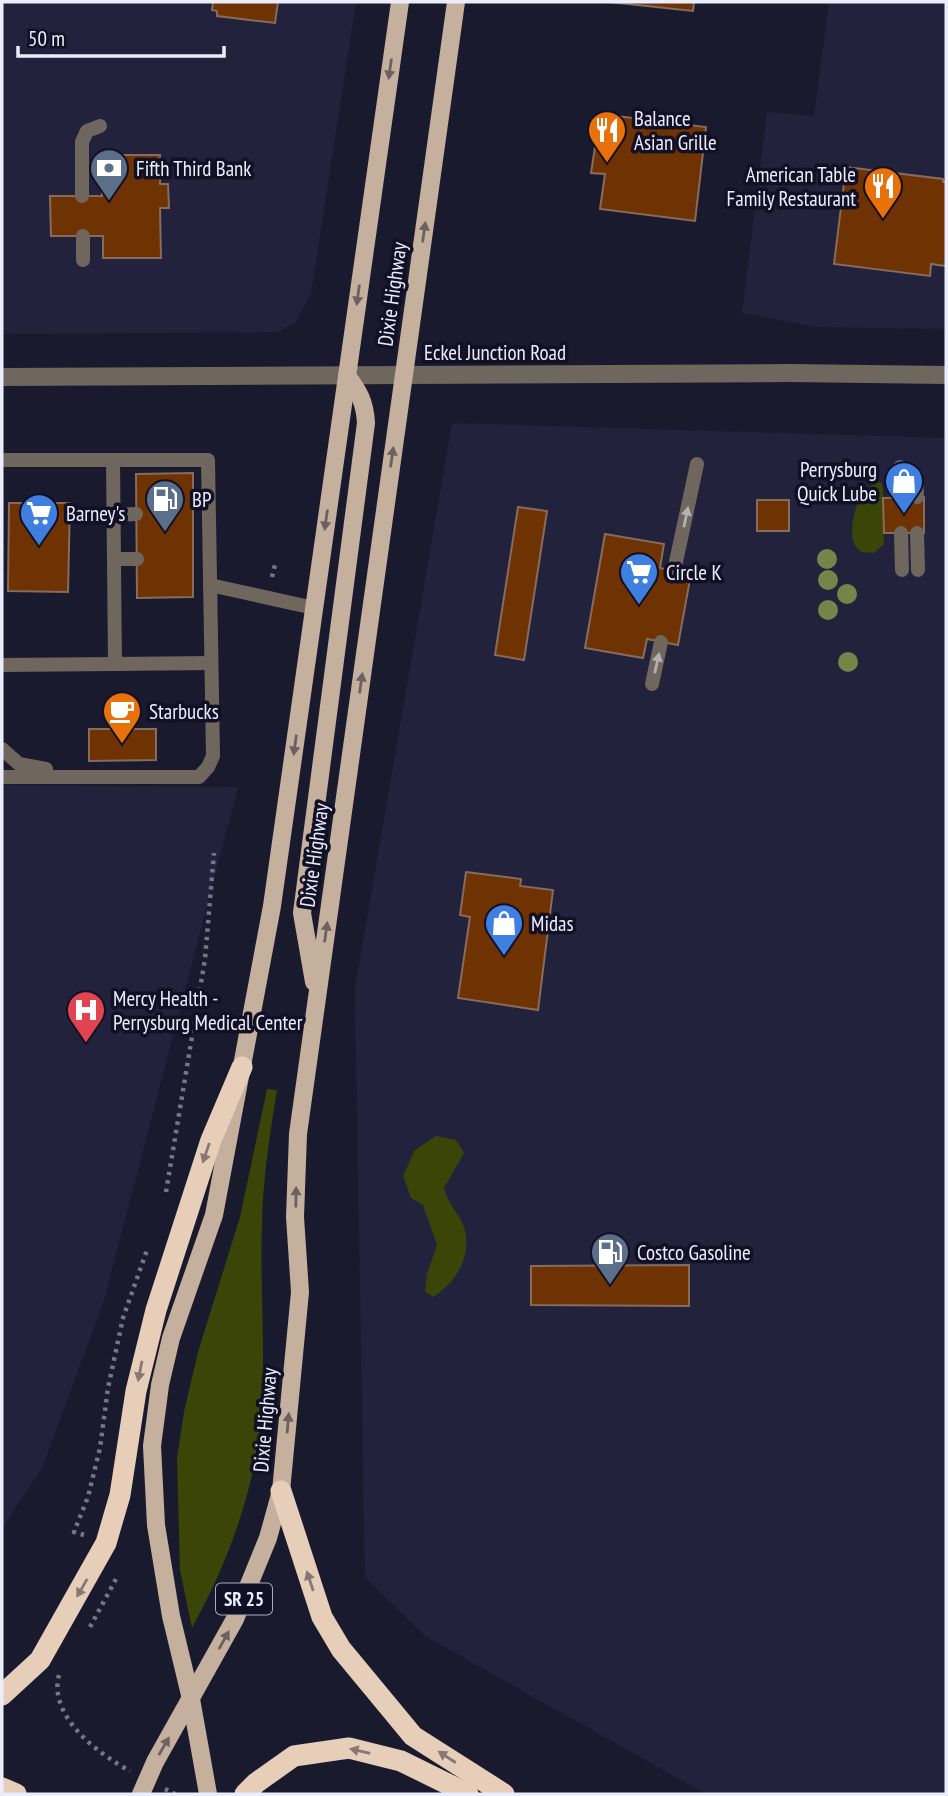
<svg xmlns="http://www.w3.org/2000/svg" width="948" height="1796" viewBox="0 0 948 1796" font-family="'PT Sans Narrow',sans-serif">
<rect width="100%" height="100%" fill="#1a1a2f"/>
<g fill="#22223d">
<polygon points="2,2 356,2 311,294 296,322 277,332 2,334"/>
<polygon points="829,2 946,2 946,329 816,327 742,313 767,112 814,116"/>
<polygon points="452,423 946,438 946,1794 706,1794 425,1636 365,1577 355,988"/>
<polygon points="2,785 238,787 104,1300 43,1466 2,1529"/>
</g>
<g fill="#3b4507">
<path d="M881,482L883,488L884,544L874,553L861,552C859,550 855,546 854,543C847,525 859,484 881,482Z"/>
<path d="M267,1089L277,1090C270,1134 263,1177 262,1222C259,1307 271,1391 252,1475C239,1531 219,1578 192,1628L180,1570L177,1458L184,1412L198,1352L240,1217Z"/>
<path d="M436,1136L456,1140L464,1153L444,1188C448,1205 459,1213 464,1227C473,1255 456,1283 433,1297L425,1291L427,1274L437,1245L423,1205L411,1198L403,1176L415,1150Z"/>
</g>
<g fill="#6f3203" stroke="#876c5d" stroke-width="2">
<polygon points="213,2 278,2 275,23 217,16 217,11 212,10"/>
<polygon points="609,2 694,2 693,11"/>
<polygon points="600,114 706,127 695,221 600,209 605,174 591,173"/>
<polygon points="102,155 160,155 160,184 168,184 169,208 160,208 161,258 103,258 103,236 51,236 50,196 102,196"/>
<polygon points="846,167 943,179 943,182 946,182 946,266 931,264 930,276 834,264"/>
<polygon points="193,473 193,597 137,598 136,474"/>
<polygon points="924,497 924,533 884,533 883,498"/>
<rect x="757" y="500" width="32" height="31"/>
<polygon points="9,503 70,503 68,592 8,591"/>
<polygon points="518,507 547,511 524,660 495,655"/>
<polygon points="605,534 664,544 660,568 691,574 678,645 647,639 643,658 585,648"/>
<polygon points="89,729 156,729 156,760 89,761"/>
<polygon points="466,872 521,879 520,886 553,890 538,1010 458,998 470,917 460,915"/>
<polygon points="689,1265 689,1306 531,1305 531,1266"/>
</g>
<g fill="none" stroke-linecap="round" stroke-linejoin="round">
<g stroke="#757688" stroke-width="4.5" stroke-dasharray="3.5 5" stroke-linecap="butt">
<polyline points="272,577 276,561"/>
<polyline points="166,1192 205,959 214,853"/>
<polyline points="84,1535 74,1532 88,1497 100,1448 108,1388 123,1318 147,1250"/>
<polyline points="90,1627 116,1579"/>
<path d="M59,1675C48,1716 97,1753 130,1771"/>
<polyline points="165,1789 175,1794"/>
</g>
<g stroke="#6f665d" stroke-width="14">
<polyline points="82,196 82,142 87,131 100,126"/>
<polyline points="83,236 83,260"/>
<polyline points="2,460 208,460 213,756 208,767 199,777 2,777"/>
<polyline points="113,460 115,664 211,663"/>
<polyline points="900,467 900,497"/>
<polyline points="916,477 917,497"/>
<polyline points="114,515 136,514"/>
<polyline points="901,533 902,570"/>
<polyline points="917,533 918,570"/>
<polyline points="114,559 137,559"/>
<polyline points="674,571 697,464"/>
<polyline points="210,585 314,608"/>
<polyline points="2,665 115,664"/>
<polyline points="652,684 661,642"/>
<polyline points="2,749 19,764 46,769"/>
</g>
<polyline stroke="#6f665d" stroke-width="18" points="2,377 789,373 946,375"/>
<g stroke="#c5b09e" stroke-width="18">
<path d="M314,982L302,913L366,423C365,403 359,391 347,376"/>
<polyline points="141,1794 155,1762 235,1619 268,1538 281,1491 300,1292 295,1217 298,1134 456,2"/>
<polyline points="208,1794 191,1699 171,1616 156,1525 152,1446 160,1385 171,1338 214,1215 272,906 400,2"/>
</g>
<g stroke="#e7ceb8" stroke-width="21">
<polyline points="281,1491 322,1617 341,1649 413,1736 504,1794"/>
<polyline points="2,1695 40,1660 106,1543 120,1495 136,1391 156,1310 211,1140 242,1067"/>
<polyline points="2,1788 16,1794"/>
<polyline points="245,1794 256,1783 294,1756 349,1748 401,1761 468,1794"/>
</g>
</g>
<g fill="#758447">
<circle cx="827" cy="559" r="10"/>
<circle cx="828" cy="580" r="10"/>
<circle cx="847" cy="594" r="10"/>
<circle cx="828" cy="610" r="10"/>
<circle cx="848" cy="662" r="10"/>
</g>
<defs><path id="oneway-solid" d="M-6-.8H1V-3.2L6.5 0L1 3.2V.8H-6Z" transform="scale(1.75)"/></defs>
<g fill="#6b6062">
<use href="#oneway-solid" transform="translate(390 69) rotate(98)"/>
<use href="#oneway-solid" transform="translate(424 232) rotate(-82)"/>
<use href="#oneway-solid" transform="translate(358 295) rotate(98)"/>
<use href="#oneway-solid" transform="translate(392 457) rotate(-82)"/>
<use href="#oneway-solid" transform="translate(326 520) rotate(98)"/>
<use href="#oneway-solid" transform="translate(361 683) rotate(-82)"/>
<use href="#oneway-solid" transform="translate(295 745) rotate(98)"/>
<use href="#oneway-solid" transform="translate(326 932) rotate(-82)"/>
<use href="#oneway-solid" transform="translate(296 1197) rotate(-89)"/>
<use href="#oneway-solid" transform="translate(288 1423) rotate(-85)"/>
<use href="#oneway-solid" transform="translate(224 1640) rotate(-61)"/>
<use href="#oneway-solid" transform="translate(164 1746) rotate(-60)"/>
</g>
<g fill="#b4b0b4">
<use href="#oneway-solid" transform="translate(686 517) rotate(-78)"/>
<use href="#oneway-solid" transform="translate(657 663) rotate(-77)"/>
</g>
<g fill="#877876">
<use href="#oneway-solid" transform="translate(206 1153) rotate(109)"/>
<use href="#oneway-solid" transform="translate(140 1371) rotate(101)"/>
<use href="#oneway-solid" transform="translate(310 1581) rotate(-108)"/>
<use href="#oneway-solid" transform="translate(82 1588) rotate(120)"/>
<use href="#oneway-solid" transform="translate(360 1751) rotate(-167)"/>
<use href="#oneway-solid" transform="translate(447 1757) rotate(-147)"/>
</g>
<defs>
<symbol id="restaurant-pin" viewBox="-11 -11 22 30"><path d="M0 17L-7.5 6A9.5 9.5 0 1 1 7.5 6Z" fill="#e8710a" stroke="#111025"/><path d="M-5-6h1v4h1v-4h1v4h1v-4h1v5L-1.5 .5V6h-2V.5L-5-1ZM5-6V6H3V1.5H1.5Q1.5-4 5-6Z" fill="#fff"/></symbol>
<symbol id="bank-pin" viewBox="-11 -11 22 30"><path d="M0 17L-7.5 6A9.5 9.5 0 1 1 7.5 6Z" fill="#5c6f8a" stroke="#111025"/><path d="M-6-4H6V4H-6ZM0-2.3a2.3 2.3 0 1 0 0 4.6a2.3 2.3 0 1 0 0-4.6Z" fill="#fff"/></symbol>
<symbol id="shop-pin" viewBox="-11 -11 22 30"><path d="M0 17L-7.5 6A9.5 9.5 0 1 1 7.5 6Z" fill="#3f7fe0" stroke="#111025"/><path d="M-5-2.5h2.3a2.7 3.5 0 0 1 5.4 0H5L5.5 6h-11ZM-1.5-2.5h3a1.5 2.3 0 0 0-3 0Z" fill="#fff"/></symbol>
<symbol id="fuel-pin" viewBox="-11 -11 22 30"><path d="M0 17L-7.5 6A9.5 9.5 0 1 1 7.5 6Z" fill="#5c6f8a" stroke="#111025"/><path d="M-5.5-6h7V0h2V4h1.3V-2.5L3-4.5l.8-.8L6-3V5H2.5V1h-1V6h-7ZM-4.2-4.7v3.2H.2V-4.7Z" fill="#fff"/></symbol>
<symbol id="supermarket-pin" viewBox="-11 -11 22 30"><path d="M0 17L-7.5 6A9.5 9.5 0 1 1 7.5 6Z" fill="#3f7fe0" stroke="#111025"/><path d="M-6-5.5h2.5l.6 2H6L4.5 2H-2.5L-4.4-4H-6ZM-1.5 3.2a1.3 1.3 0 1 0 .1 0ZM3 3.2a1.3 1.3 0 1 0 .1 0Z" fill="#fff"/></symbol>
<symbol id="cafe-pin" viewBox="-11 -11 22 30"><path d="M0 17L-7.5 6A9.5 9.5 0 1 1 7.5 6Z" fill="#e8710a" stroke="#111025"/><path d="M-5.5-4.5H6V0H3Q3 3.5 0 3.5H-2.5Q-5.5 3.5-5.5 0ZM3-3.2v2h1.7v-2ZM-6 4.5H4V6H-6Z" fill="#fff"/></symbol>
<symbol id="hospital-pin" viewBox="-11 -11 22 30"><path d="M0 17L-7.5 6A9.5 9.5 0 1 1 7.5 6Z" fill="#e0444e" stroke="#111025"/><path d="M-5-5h3v3.5h4V-5h3V5h-3V1.5h-4V5h-3Z" fill="#fff"/></symbol>
</defs>
<g fill-rule="evenodd">
<use href="#restaurant-pin" x="585" y="108" width="44" height="60"/>
<use href="#bank-pin" x="87" y="146" width="44" height="60"/>
<use href="#restaurant-pin" x="861" y="164" width="44" height="60"/>
<use href="#shop-pin" x="882" y="459" width="44" height="60"/>
<use href="#fuel-pin" x="143" y="477" width="44" height="60"/>
<use href="#supermarket-pin" x="17" y="491" width="44" height="60"/>
<use href="#supermarket-pin" x="617" y="550" width="44" height="60"/>
<use href="#cafe-pin" x="100" y="689" width="44" height="60"/>
<use href="#shop-pin" x="482" y="901" width="44" height="60"/>
<use href="#hospital-pin" x="64" y="988" width="44" height="60"/>
<use href="#fuel-pin" x="588" y="1230" width="44" height="60"/>
</g>
<g text-anchor="middle" dominant-baseline="central" stroke-width="7" stroke-linejoin="round" paint-order="stroke">
<rect fill="#111025" stroke="#aaabbc" stroke-width="2" x="216" y="1583.5" width="56" height="31" rx="5"/>
<g font-size="19" font-weight="bold" fill="#ecedfc">
<text x="244" y="1599">SR 25</text>
</g>
<g font-size="21" fill="#ecedfc" stroke="#111025" text-anchor="start">
<text x="634" y="118">Balance<tspan x="634" dy="24">Asian Grille</tspan></text>
<text x="136" y="168">Fifth Third Bank</text>
<text x="856" y="174" text-anchor="end">American Table<tspan x="856" dy="24">Family Restaurant</tspan></text>
<text x="877" y="469" text-anchor="end">Perrysburg<tspan x="877" dy="24">Quick Lube</tspan></text>
<text x="192" y="499">BP</text>
<text x="66" y="513">Barney's</text>
<text x="666" y="572">Circle K</text>
<text x="149" y="711">Starbucks</text>
<text x="531" y="923">Midas</text>
<text x="113" y="998">Mercy Health -<tspan x="113" dy="24">Perrysburg Medical Center</tspan></text>
<text x="637" y="1252">Costco Gasoline</text>
</g>
<g font-size="21" fill="#ecedfc" stroke="#111025">
<text transform="translate(392 294) rotate(-82)">Dixie Highway</text>
<text x="495" y="352">Eckel Junction Road</text>
<text transform="translate(314 855) rotate(-82)">Dixie Highway</text>
<text transform="translate(265 1420) rotate(-85)">Dixie Highway</text>
</g>
</g>
<rect width="948" height="1796" fill="none" stroke="#ecedfc" stroke-width="7"/>
<path d="M18 46v10h206v-10" fill="none" stroke="#ecedfc" stroke-width="3.5"/>
<text x="28" y="46" font-size="21" fill="#ecedfc" stroke="#111025" stroke-width="5" paint-order="stroke">50 m</text>
</svg>
